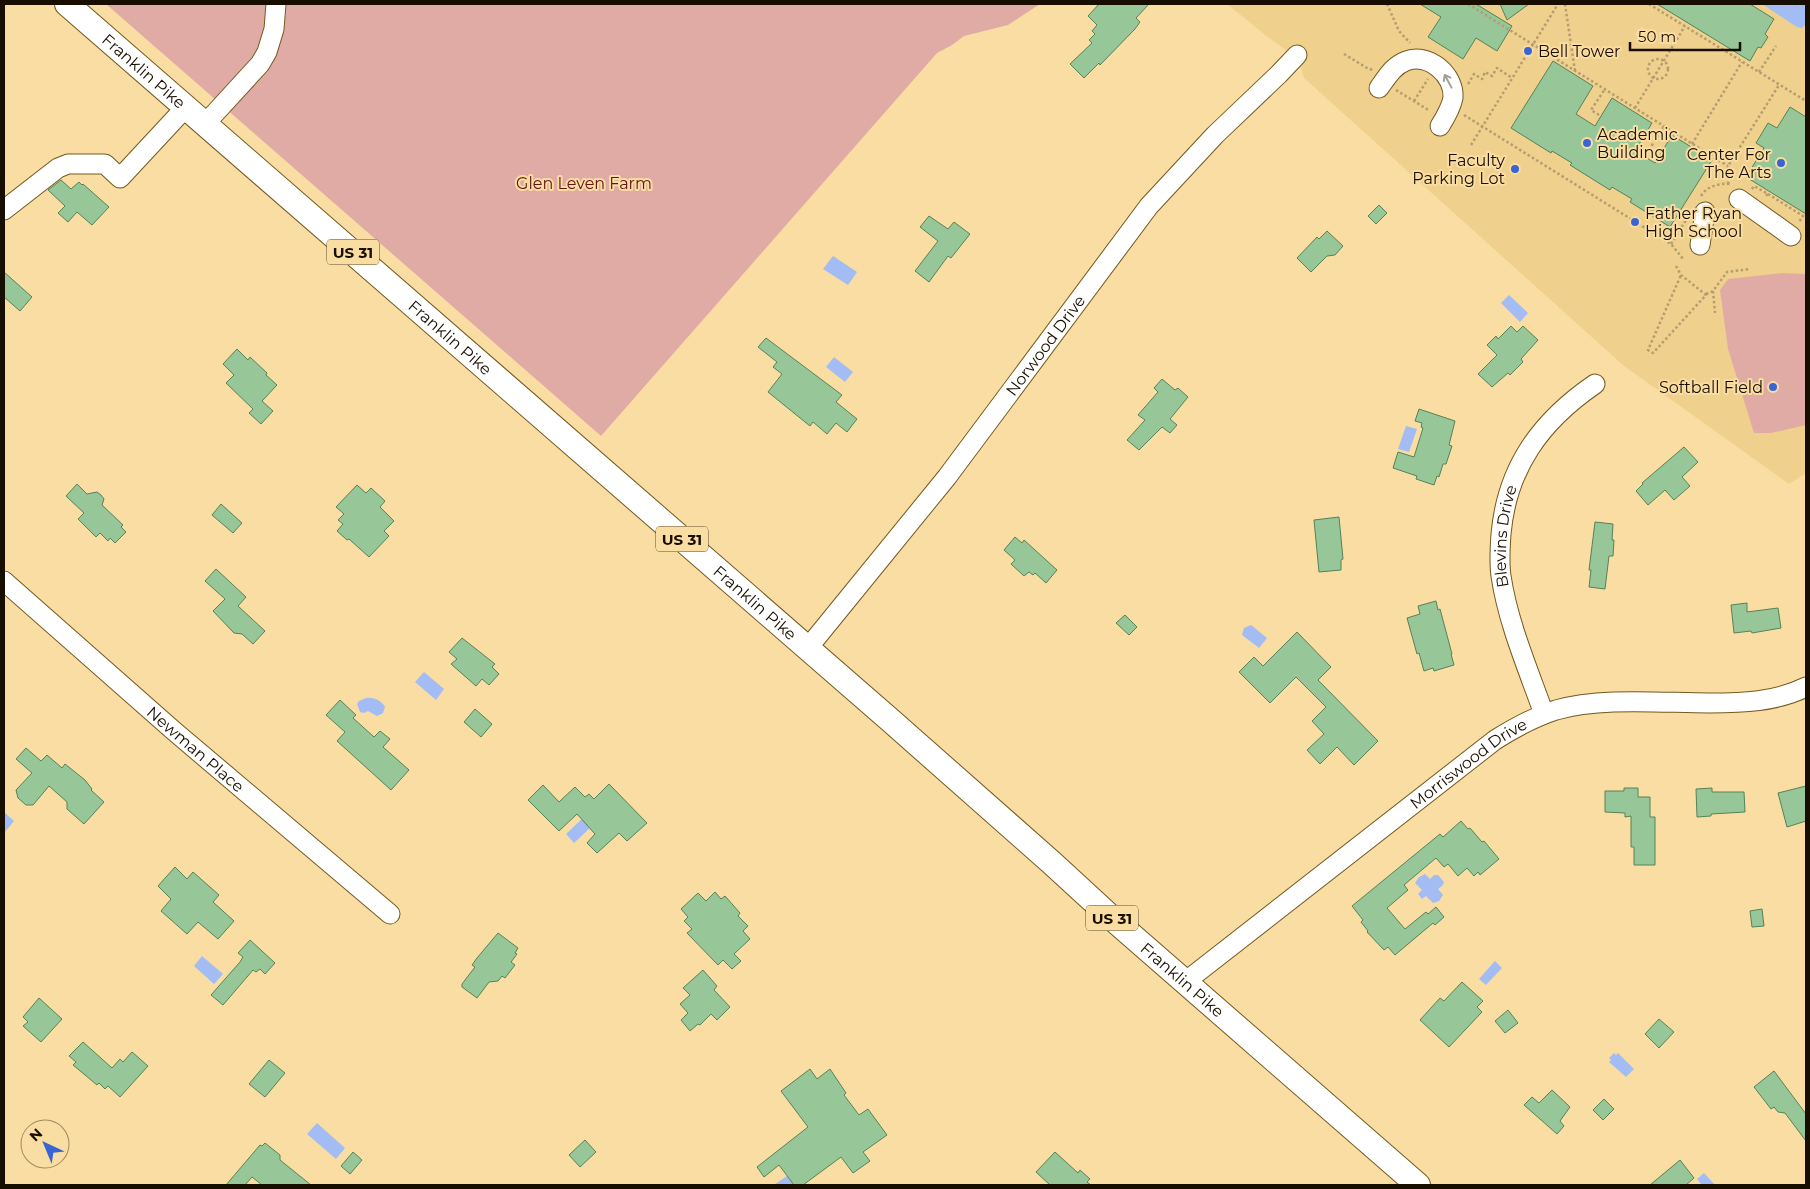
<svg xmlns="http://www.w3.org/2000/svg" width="1810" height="1189" viewBox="0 0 1810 1189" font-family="Montserrat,sans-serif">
<rect width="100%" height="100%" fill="#fadda2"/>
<polygon fill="#f0d08d" points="1227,4 1806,4 1806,473 1789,484 1624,366 1304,78 1297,55 1290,53 1264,34"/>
<g fill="#e1aba5">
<polygon points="106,4 1040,4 1008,25 964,36 952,45 937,53 601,436"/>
<polygon points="1782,273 1806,274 1806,425 1771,433 1754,433 1728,349 1720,290 1728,279"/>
</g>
<g fill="#a3bcf3">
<polygon points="1762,4 1806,4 1806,24 1802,28 1797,27"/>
<polygon points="833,256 857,272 848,285 823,269"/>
<polygon points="1509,295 1528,313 1520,322 1501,303"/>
<polygon points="834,357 853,372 845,382 826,367"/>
<polygon points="1406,426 1417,429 1409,452 1398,449"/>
<polygon points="1251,625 1267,638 1259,648 1242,635 1244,628"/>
<polygon points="424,672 444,689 436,700 415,682"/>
<path d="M366,698C373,697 381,700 385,707L383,713L377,716L368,711L364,713L360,712L357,704L359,701Z"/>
<polygon points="4,812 14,821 4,833"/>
<polygon points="584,817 592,826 574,843 566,834"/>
<polygon points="1425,874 1430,879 1434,875 1438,875 1444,882 1443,885 1438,889 1443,895 1439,901 1433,903 1426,896 1422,899 1418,894 1422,890 1415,883 1419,877"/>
<polygon points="202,956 223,974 214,984 194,966"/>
<polygon points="1495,961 1502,968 1486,985 1479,979"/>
<polygon points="1614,1053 1616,1055 1618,1053 1634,1069 1626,1077 1609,1062 1611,1060 1609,1058"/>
<polygon points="317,1123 345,1148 336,1159 307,1134"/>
<polygon points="1704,1173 1715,1185 1702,1185 1697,1179"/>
<polygon points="787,1176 794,1185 776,1185 775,1184"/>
</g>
<g fill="#97c798" stroke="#558256">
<polygon points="1099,4 1149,4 1136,18 1140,22 1135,29 1100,65 1099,63 1084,78 1070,64 1092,43 1089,40 1095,34 1092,31 1097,25 1088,16"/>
<polygon points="1420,4 1476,4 1512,26 1497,51 1476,38 1463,59 1428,37 1441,17"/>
<polygon points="1500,4 1529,4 1507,20"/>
<polygon points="1657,4 1750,4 1774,19 1765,34 1768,37 1761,48 1758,47 1750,61"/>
<polygon points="1553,61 1593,86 1576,114 1595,126 1612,98 1652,123 1635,151 1655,163 1672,135 1712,160 1670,227 1630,202 1632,199 1612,187 1610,190 1570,165 1572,163 1552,151 1551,153 1511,128"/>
<polygon points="1790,107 1806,117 1806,214 1746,177 1764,148 1756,143 1768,123 1777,128"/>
<polygon points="61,180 71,189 79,182 82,185 83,184 109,207 92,225 77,212 68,222 58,213 65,206 48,190"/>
<polygon points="1379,205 1387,213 1376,224 1368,216"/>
<polygon points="929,216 948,229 954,222 970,234 951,258 948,256 929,282 915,271 938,241 920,227"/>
<polygon points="1327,231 1343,246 1335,255 1327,256 1311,272 1297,258 1317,237 1319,239"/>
<polygon points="4,272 32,297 20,311 4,297"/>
<polygon points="1511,326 1517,332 1523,326 1538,340 1521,359 1523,362 1510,375 1508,373 1492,387 1478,374 1497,355 1487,345 1496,336 1498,339"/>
<polygon points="766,338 842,395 836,402 857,419 847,432 836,423 827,434 813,422 810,426 768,392 782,374 773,367 777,362 758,347"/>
<polygon points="237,349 248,360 250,357 267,373 266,375 277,385 262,401 273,411 261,424 249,413 253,409 226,383 234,375 223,364"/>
<polygon points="1162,379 1175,390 1178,388 1188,397 1170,419 1177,425 1170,433 1162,427 1139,450 1127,440 1145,420 1138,415 1158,392 1154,388"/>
<polygon points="1419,409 1455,421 1449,445 1452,446 1446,464 1443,464 1439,477 1437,476 1434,485 1416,479 1417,476 1393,468 1398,452 1414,457 1423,428 1421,427 1422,423 1415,421"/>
<polygon points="1684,447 1698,462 1682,477 1690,486 1674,500 1665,490 1648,505 1636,491 1643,484 1642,483"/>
<polygon points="77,484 87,494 97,492 101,495 104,499 102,505 123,525 121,527 126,532 115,543 110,538 108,541 100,533 96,537 78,519 84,513 66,496"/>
<polygon points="357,485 366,493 371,488 385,501 380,507 394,521 384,531 389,536 369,557 349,539 347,540 337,531 343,524 338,520 344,514 336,507"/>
<polygon points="221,504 242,523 233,533 212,515"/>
<polygon points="1339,517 1343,559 1341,560 1341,570 1319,572 1314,520"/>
<polygon points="1595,522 1613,524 1612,540 1614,540 1613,556 1609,556 1605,589 1589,587 1591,570 1589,570"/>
<polygon points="1015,537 1022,543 1024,540 1057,570 1046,583 1035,573 1033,575 1029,572 1024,576 1011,564 1015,560 1004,550"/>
<polygon points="216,569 246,597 238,606 265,631 253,644 242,634 234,633 213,611 225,599 205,581"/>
<polygon points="1436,601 1438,610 1440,609 1452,654 1451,654 1454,665 1434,671 1433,668 1424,671 1419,653 1417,654 1407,618 1420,614 1418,606"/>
<polygon points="1747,603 1747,612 1778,608 1781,628 1752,633 1751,631 1734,633 1731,605"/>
<polygon points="1125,615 1137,627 1129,635 1116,623"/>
<polygon points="1297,632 1331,667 1318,680 1378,741 1354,765 1337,747 1320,764 1307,750 1324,734 1312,721 1326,707 1296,677 1270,703 1239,672 1254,657 1263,666"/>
<polygon points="462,638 495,664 492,667 499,674 489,685 482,679 476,686 451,664 457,659 449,652"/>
<polygon points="340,700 356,715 353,718 374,737 380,731 390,739 383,747 409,770 391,790 337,741 345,732 326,715"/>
<polygon points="475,709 492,724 481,737 464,722"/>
<polygon points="26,748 41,761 47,755 62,768 65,764 85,780 92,789 91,790 104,802 84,824 67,809 67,802 49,786 33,805 26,805 18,798 16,790 32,773 16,759"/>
<polygon points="609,784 647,823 627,841 619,833 597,853 587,843 595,834 577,814 559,831 528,800 543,785 559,802 575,787 585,797 589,794 594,799"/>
<polygon points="1806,786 1806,821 1787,827 1778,793"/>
<polygon points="1624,788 1638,788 1638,797 1650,797 1650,817 1655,817 1655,865 1634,865 1634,847 1631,847 1631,816 1625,817 1625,813 1605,812 1605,791 1624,791"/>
<polygon points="1712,788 1712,792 1744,792 1745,812 1711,814 1711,816 1697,817 1696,789"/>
<polygon points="1461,821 1468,829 1470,828 1482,842 1484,841 1499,859 1480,875 1478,872 1474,876 1467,868 1458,876 1448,864 1444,867 1436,858 1404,885 1408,890 1387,908 1405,929 1426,912 1428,914 1436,907 1444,917 1435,925 1433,923 1395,955 1388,947 1384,950 1367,932 1368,931 1361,922 1363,920 1352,906 1440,834 1443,837"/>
<polygon points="175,867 187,879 193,872 219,895 213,902 234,921 218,939 198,922 187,934 161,911 171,899 158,886"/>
<polygon points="715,892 721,899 725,896 740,913 738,916 748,926 743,931 750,939 734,954 741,961 732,969 723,960 718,965 687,933 692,929 684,921 688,917 681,909 698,893 706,901"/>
<polygon points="1762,909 1764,926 1752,927 1750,911"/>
<polygon points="498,933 518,948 515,953 517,954 511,962 515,965 505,978 502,976 498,981 489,982 477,998 462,987 462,984 475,967 472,965 477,958"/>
<polygon points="250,940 275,963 265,974 260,969 256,972 253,970 223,1005 211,995 240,962 243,957 238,953"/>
<polygon points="703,970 717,986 714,990 730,1007 717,1020 711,1014 700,1025 698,1024 690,1031 681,1020 688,1013 680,1004 690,995 683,988"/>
<polygon points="1462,982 1483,1001 1477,1007 1482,1012 1449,1047 1420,1020 1440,998 1444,1001"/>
<polygon points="39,998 62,1019 41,1042 23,1026 28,1022 23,1017"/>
<polygon points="1508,1010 1518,1023 1505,1033 1495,1021"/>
<polygon points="1659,1019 1674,1032 1659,1048 1645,1034"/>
<polygon points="83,1042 112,1068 120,1059 123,1062 132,1052 148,1066 120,1097 108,1086 105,1089 99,1083 97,1085 73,1065 76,1062 69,1056"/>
<polygon points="269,1060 285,1073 265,1097 249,1084"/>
<polygon points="810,1069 817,1079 830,1069 846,1093 844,1095 859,1115 868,1109 887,1135 863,1152 870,1161 853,1173 841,1157 803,1185 794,1185 779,1165 764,1177 757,1167 808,1127 781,1091"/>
<polygon points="1774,1071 1806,1114 1806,1141 1785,1113 1778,1112 1774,1107 1771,1109 1754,1087"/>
<polygon points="1552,1090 1570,1107 1560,1121 1564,1126 1557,1134 1524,1105 1532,1097 1539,1103"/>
<polygon points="1604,1099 1614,1109 1603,1120 1593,1110"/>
<polygon points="585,1140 596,1152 580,1167 569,1155"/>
<polygon points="265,1143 280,1155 280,1160 311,1185 262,1185 252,1177 245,1185 226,1185 260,1145 262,1146"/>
<polygon points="353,1152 362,1160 350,1174 341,1166"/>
<polygon points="1055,1152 1078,1173 1080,1170 1090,1179 1087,1182 1091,1185 1050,1185 1036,1172"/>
<polygon points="1680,1160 1694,1178 1686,1185 1650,1185"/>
</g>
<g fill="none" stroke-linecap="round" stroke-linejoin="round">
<defs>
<g id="minor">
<path d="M1379,88C1387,77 1393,66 1406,61C1428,52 1455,75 1453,98C1451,108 1445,118 1440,126"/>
<polyline points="205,124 260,64 267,52 274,29 276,4"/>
<polyline points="1739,199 1791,236"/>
<polyline points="4,210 58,168 68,164 105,164 120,178 186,107"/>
<polyline points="1700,245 1705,212"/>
<path id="s1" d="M4,581L174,731L390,914"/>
<path id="s2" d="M807,649L947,477L1149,206L1215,135L1279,74L1297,55"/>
<path id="s3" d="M1544,714C1528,669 1508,623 1501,576C1499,562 1500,548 1501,534C1507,467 1541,421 1595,384"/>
<path id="s4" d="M1185,982L1495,740C1514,728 1534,717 1556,710C1601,697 1663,703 1709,703C1742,703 1776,702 1806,687"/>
</g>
<g id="major">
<path id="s5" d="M67,4L889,719L1052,863L1114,920L1418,1185"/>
</g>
</defs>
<use href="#minor" stroke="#72591e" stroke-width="21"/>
<use href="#major" stroke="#72591e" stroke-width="26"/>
<g stroke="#b49d70" stroke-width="2.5" stroke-dasharray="2.5 2.5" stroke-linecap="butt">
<polyline points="1387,4 1399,31 1410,43"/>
<polyline points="1468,4 1728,166"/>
<polyline points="1565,4 1575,71"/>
<polyline points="1649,4 1806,101"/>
<polyline points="1344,54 1367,68 1373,70"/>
<circle cx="1658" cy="69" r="10"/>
<polyline points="1759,72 1776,46"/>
<polyline points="1468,84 1474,74 1482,79 1485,72 1492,76 1497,68 1512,78"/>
<polyline points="1396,90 1430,111"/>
<polyline points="1414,101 1428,79"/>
<polyline points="1635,108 1685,26"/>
<polyline points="1464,115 1671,244 1684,260"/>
<polyline points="1599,115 1591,110 1605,89"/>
<polyline points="1692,144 1742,62"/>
<polyline points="1471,145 1558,4"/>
<polyline points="1649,150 1664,126"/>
<polyline points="1728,184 1728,166 1779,85"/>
<polyline points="1752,189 1754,186 1768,194 1765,197"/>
<polyline points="1768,194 1803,216 1799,222"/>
<path d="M1701,196C1707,186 1719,183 1731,184"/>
<polyline points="1671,244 1686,220"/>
<polyline points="1676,266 1681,275 1706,295 1653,353 1648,350 1681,275"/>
<polyline points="1713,291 1715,313"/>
<polyline points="1706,294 1713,291 1727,272 1750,269"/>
</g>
<use href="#minor" stroke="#fff" stroke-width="19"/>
<use href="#major" stroke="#fff" stroke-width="24"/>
</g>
<defs><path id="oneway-shaft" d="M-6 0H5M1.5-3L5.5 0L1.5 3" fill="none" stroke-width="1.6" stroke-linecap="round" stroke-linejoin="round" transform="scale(1.25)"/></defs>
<use stroke="#a39f99" href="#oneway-shaft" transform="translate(1448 81) rotate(-118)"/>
<g fill="#3964d4" stroke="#fadda2" stroke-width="2">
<circle cx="1528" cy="51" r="5"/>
<circle cx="1587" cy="143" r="5"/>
<circle cx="1781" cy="163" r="5"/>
<circle cx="1515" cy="169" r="5"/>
<circle cx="1635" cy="222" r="5"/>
<circle cx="1773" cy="387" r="5"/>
</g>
<g text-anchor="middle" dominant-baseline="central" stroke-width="4" stroke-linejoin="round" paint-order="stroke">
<g fill="#fadda2" stroke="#5c4c31" stroke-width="1">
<rect x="327" y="239.5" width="52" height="25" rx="4"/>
<rect x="656" y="526.5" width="52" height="25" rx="4"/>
<rect x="1086" y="905.5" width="52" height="25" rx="4"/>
</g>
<g font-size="15" font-weight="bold" fill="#180e00">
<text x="353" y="252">US 31</text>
<text x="682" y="539">US 31</text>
<text x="1112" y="918">US 31</text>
</g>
<g font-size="16" fill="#180e00" stroke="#fadda2" text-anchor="start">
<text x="1538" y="51">Bell Tower</text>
<text x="1597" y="134">Academic<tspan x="1597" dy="18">Building</tspan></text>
<text x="1771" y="154" text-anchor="end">Center For<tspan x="1771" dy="18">The Arts</tspan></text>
<text x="1505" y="160" text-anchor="end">Faculty<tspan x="1505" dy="18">Parking Lot</tspan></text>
<text x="1645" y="213">Father Ryan<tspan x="1645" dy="18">High School</tspan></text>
<text x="1763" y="387" text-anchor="end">Softball Field</text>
</g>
<g font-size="16" fill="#180e00" stroke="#fadda2">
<text stroke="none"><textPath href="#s5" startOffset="102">Franklin Pike</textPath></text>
<text stroke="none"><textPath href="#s5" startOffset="508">Franklin Pike</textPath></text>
<text stroke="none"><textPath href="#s2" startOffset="386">Norwood Drive</textPath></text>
<text stroke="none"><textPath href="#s3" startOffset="185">Blevins Drive</textPath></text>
<text stroke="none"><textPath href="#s5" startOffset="912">Franklin Pike</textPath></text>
<text stroke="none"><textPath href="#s1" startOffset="255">Newman Place</textPath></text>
<text stroke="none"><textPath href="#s4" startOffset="358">Morriswood Drive</textPath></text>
<text stroke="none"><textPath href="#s5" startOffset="1482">Franklin Pike</textPath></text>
</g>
<g font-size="16" fill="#641415" stroke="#fadda2">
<text x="584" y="183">Glen Leven Farm</text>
</g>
</g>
<rect width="1810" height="1189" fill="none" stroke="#180e00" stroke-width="10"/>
<g transform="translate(45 1144) rotate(316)"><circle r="24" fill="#fadda2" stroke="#a08a61"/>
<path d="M0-4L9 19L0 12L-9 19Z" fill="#3964d4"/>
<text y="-8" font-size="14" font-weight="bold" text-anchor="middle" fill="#180e00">N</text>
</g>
<path d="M1630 42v8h110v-8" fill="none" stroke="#180e00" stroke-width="2.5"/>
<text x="1638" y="42" font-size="15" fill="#180e00" stroke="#fadda2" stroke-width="4" paint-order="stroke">50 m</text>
</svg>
